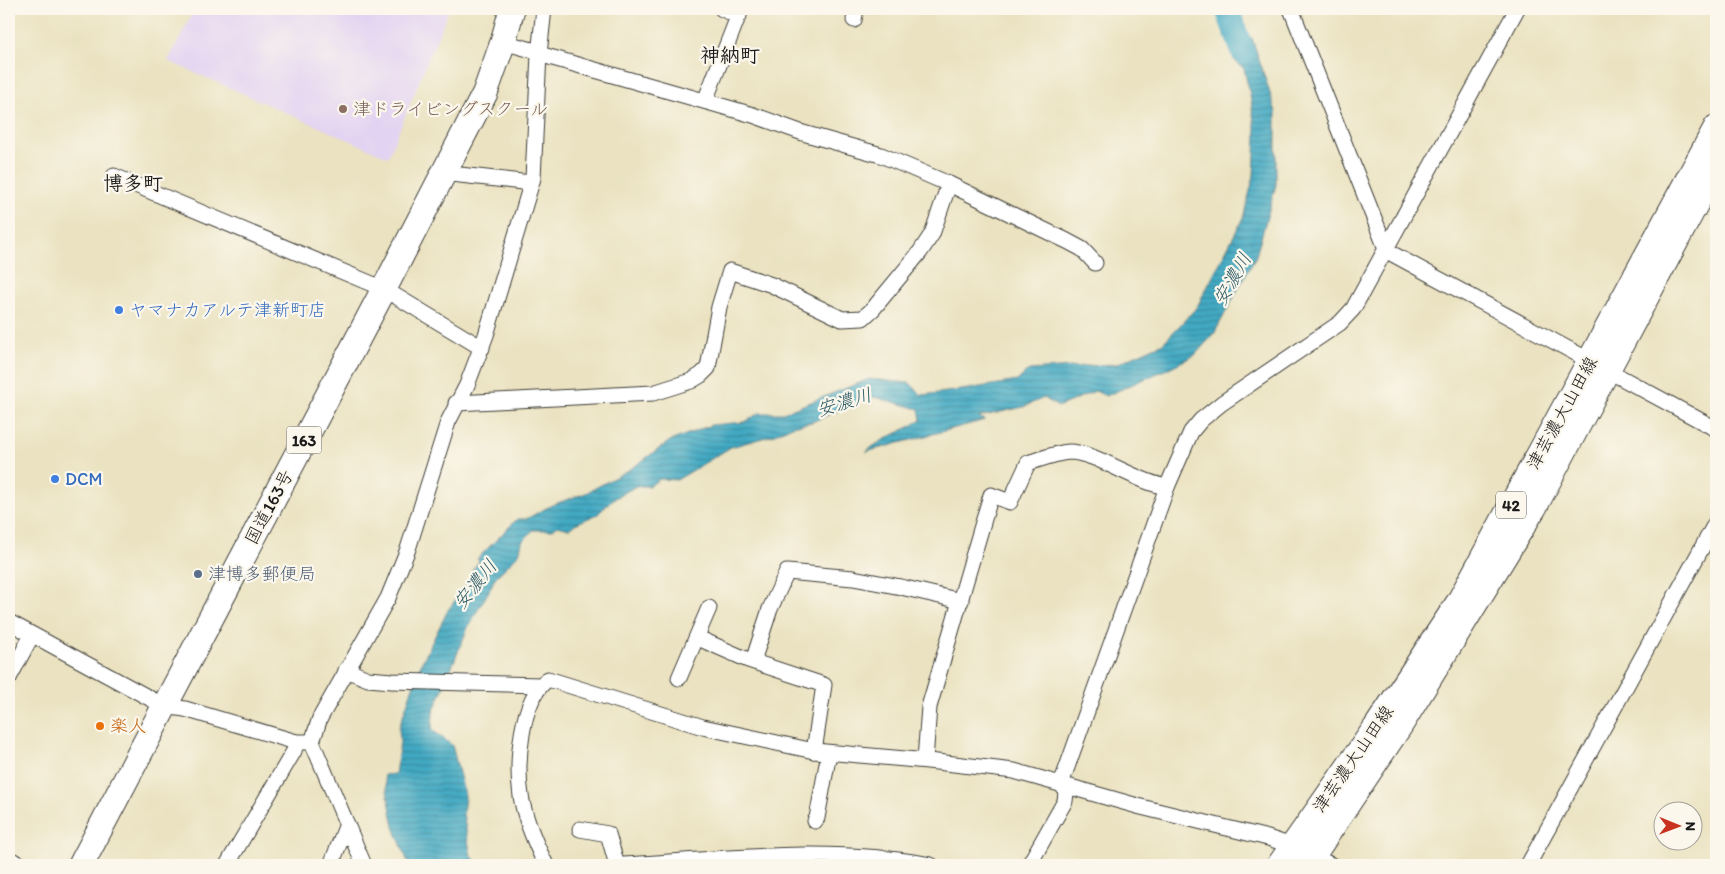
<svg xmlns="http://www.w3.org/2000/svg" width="1725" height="874" viewBox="0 0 1725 874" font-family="Itim,'Klee One',sans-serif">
<defs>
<pattern id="water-rules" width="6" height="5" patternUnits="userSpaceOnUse" patternTransform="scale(1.25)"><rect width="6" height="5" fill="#42a9c2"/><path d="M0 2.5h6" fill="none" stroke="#36899d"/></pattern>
</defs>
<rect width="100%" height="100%" fill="#fbf7ec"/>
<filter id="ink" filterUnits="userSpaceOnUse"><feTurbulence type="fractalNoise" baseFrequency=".02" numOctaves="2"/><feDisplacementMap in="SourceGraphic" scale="10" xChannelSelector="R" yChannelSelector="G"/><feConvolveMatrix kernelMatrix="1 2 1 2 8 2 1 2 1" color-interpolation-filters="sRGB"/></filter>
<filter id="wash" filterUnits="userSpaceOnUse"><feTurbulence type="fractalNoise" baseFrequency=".0096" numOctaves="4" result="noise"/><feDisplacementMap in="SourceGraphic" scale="20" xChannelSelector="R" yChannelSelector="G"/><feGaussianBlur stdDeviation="1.12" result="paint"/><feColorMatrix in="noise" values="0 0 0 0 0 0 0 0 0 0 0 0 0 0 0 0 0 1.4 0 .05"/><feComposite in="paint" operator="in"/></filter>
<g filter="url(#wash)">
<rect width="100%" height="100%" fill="#eae2c0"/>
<polygon fill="#e3d3f2" points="195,9 449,9 388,157 168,61"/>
<path fill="url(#water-rules)" stroke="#2f626f" d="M1231,11L1242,35L1252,38L1276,112V185L1256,256L1214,334L1195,355L1167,369L1106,396L1095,391L1058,407L1044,398L1023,407L979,417L985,420L866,452C881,438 903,432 921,420L919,409L874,397L862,400L812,422L792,426L773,435L731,447L677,480L660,479L649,486H636L612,500L598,514L575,524L569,529L558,526L551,530H533L522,542L519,554L495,578L489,591L469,625L433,713L432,730L452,745L465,796L463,814L471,856L481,865H409L394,827L384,775L395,774L400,742L399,728L419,668L448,610L473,576L471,572L479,561L477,559L517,519H526L552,505L586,493L632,468L670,441L711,425L745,422L759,413H783L869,379L910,383L921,395L955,391L1017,381L1029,370L1116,364L1163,343L1197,307L1243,218L1254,175L1256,134L1250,95L1244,69L1234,60Z"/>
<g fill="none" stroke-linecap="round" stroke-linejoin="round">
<polyline stroke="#42a9c2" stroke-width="24" points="1227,9 1243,52"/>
</g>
</g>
<g filter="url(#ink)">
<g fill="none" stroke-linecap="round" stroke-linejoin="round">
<defs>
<g id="minor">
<polyline points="722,9 739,16"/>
<polyline points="1291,9 1387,251 1716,429"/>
<polyline points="854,20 856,9"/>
<polyline points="503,42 539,52"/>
<polyline points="539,54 753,115 803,133 881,155 949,184 1067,241 1082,249 1095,263"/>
<polyline points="705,101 741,9"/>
<polyline points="442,173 531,183"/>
<polyline points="114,176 384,289 482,348"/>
<polyline points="456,403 653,393 691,381 701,375 708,368 719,307 730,271 772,285 842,319 863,318 873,309 920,252 932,234 949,184"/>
<polyline points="9,622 164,706 185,709 296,742 312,742"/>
<polyline points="698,638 748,660 824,685 814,751"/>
<polyline points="753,661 770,609 787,572 853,578 901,587 961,601"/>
<polyline points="346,670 368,679 392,681 540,685"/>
<polyline points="9,678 32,635"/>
<polyline points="679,678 709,608"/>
<path d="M925,760L929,707L991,495L1010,502L1028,463C1041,459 1056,453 1069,452C1096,452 1135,482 1167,487"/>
<polyline points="1061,784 1167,487 1191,432 1201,420 1222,403 1340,323 1353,309 1517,9"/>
<polyline points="815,821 817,818 829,753"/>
<polyline points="580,829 608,834 617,865"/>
<polyline points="9,859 22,865"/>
<polyline points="227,865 294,751 296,742"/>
<polyline points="331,865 347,824"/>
<polyline points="364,865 312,742 320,718 388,598 408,549 448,422 467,385 486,335 533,178 539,54 544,9"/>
<path d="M546,865C535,843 525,820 521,796C516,764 520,700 548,679L703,727L814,751L928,761L1014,771L1141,807L1268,838L1292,846L1331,865"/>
<path d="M624,865C725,859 830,846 931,865"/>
<polyline points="1029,865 1065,801 1066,793 1063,785"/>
<polyline points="1528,865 1716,522"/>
</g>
<g id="primary">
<polyline points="1279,865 1375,728 1459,601 1716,127"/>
<polyline points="1307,865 1401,725 1535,507 1716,167"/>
</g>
<polyline id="trunk" points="81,865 384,289 485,93 503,42 512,9"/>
</defs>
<use href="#minor" stroke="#3b3a35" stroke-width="17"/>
<use href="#primary" stroke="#3b3a35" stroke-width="26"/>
<use href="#trunk" stroke="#3b3a35" stroke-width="27"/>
<use href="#minor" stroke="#fff" stroke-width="15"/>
<use href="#primary" stroke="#fff" stroke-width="24"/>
<use href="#trunk" stroke="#fff" stroke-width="25"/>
</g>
</g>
<circle fill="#8d6e63" stroke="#fbf7ec" stroke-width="2" cx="343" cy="109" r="5"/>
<g fill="#3f7fe0" stroke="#fbf7ec" stroke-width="2">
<circle cx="119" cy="310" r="5"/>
<circle cx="55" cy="479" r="5"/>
</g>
<circle fill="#5c6f8a" stroke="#fbf7ec" stroke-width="2" cx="198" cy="574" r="5"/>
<circle fill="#e8710a" stroke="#fbf7ec" stroke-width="2" cx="100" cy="726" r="5"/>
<g text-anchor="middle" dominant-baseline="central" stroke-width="4.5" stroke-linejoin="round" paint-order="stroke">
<g fill="#fbf7ec" stroke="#5f5e5a" stroke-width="1">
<rect x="286.5" y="426.5" width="35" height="27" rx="4"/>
<rect x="1496" y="491.5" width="30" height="27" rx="4"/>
</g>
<g font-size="16" font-weight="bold" fill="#1c1c1c">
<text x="304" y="440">163</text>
<text x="1511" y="505">42</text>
</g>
<g font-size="18" fill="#785e54" stroke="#fbf7ec" text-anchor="start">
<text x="353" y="109">津ドライビングスクール</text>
</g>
<g font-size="18" fill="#366cbe" stroke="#fbf7ec" text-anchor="start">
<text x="129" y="310">ヤマナカアルテ津新町店</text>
<text x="65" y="479">DCM</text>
</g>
<g font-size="18" fill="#1c1c1c" stroke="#fbf7ec">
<text transform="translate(1562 413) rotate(-61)">津芸濃大山田線</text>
<text transform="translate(269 507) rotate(-62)">国道163号</text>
<text transform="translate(1353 759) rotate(-55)">津芸濃大山田線</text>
</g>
<g font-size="18" fill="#4e5e75" stroke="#fbf7ec" text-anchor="start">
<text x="208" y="574">津博多郵便局</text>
</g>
<g font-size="18" fill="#c56008" stroke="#fbf7ec" text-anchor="start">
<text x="110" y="726">楽人</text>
</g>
<g font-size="19" font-style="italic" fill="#2d5b67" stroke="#fbf7ec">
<text transform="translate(1232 279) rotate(-60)">安濃川</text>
<text transform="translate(844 402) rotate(-17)">安濃川</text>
<text transform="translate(475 584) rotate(-51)">安濃川</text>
</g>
<g font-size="20" font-weight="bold" fill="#1c1c1c" stroke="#fbf7ec">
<text x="730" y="55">神納町</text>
<text x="133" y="183">博多町</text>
</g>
</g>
<rect width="1725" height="874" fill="none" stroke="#fbf7ec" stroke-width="30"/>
<g transform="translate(1678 826) rotate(91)"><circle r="24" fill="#fbf7ec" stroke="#a29f99"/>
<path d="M0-4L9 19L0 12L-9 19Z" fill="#c8321e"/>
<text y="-8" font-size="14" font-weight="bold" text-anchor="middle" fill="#1c1c1c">N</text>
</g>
</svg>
